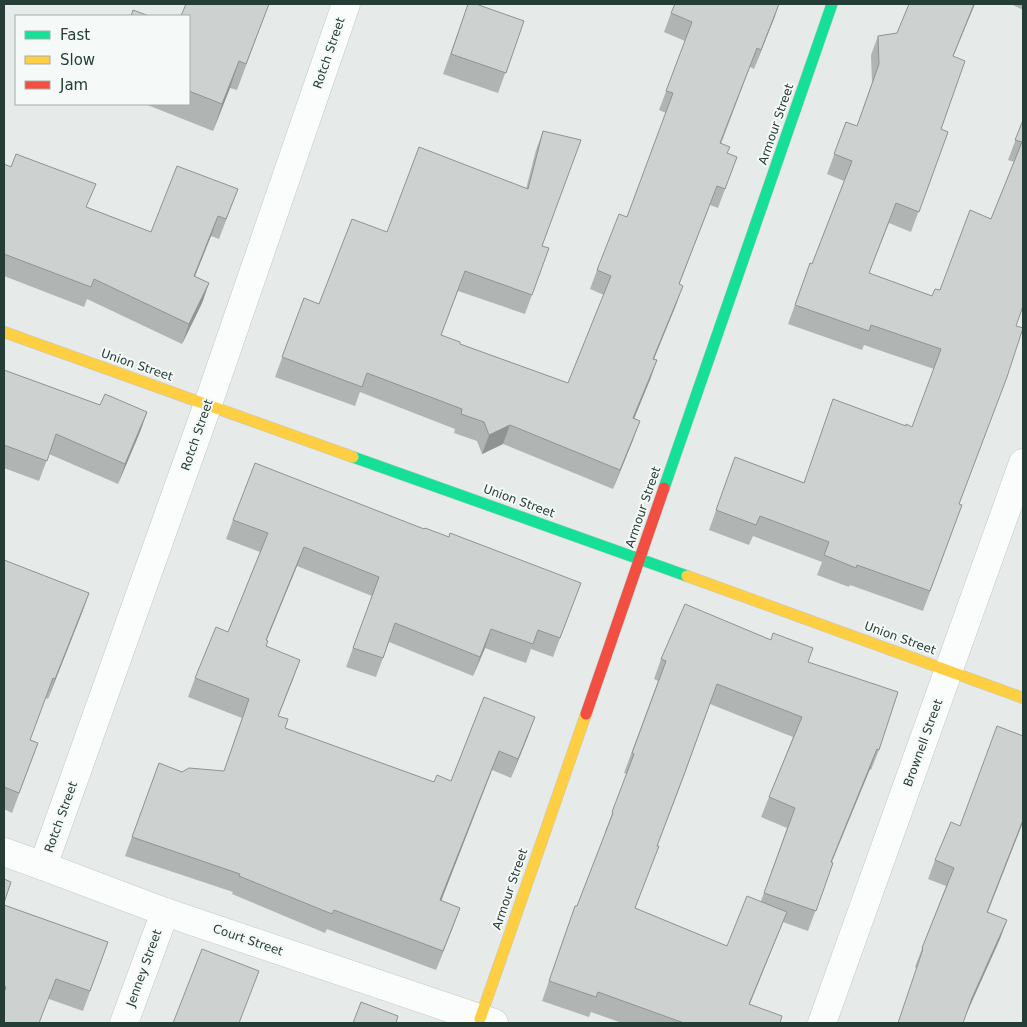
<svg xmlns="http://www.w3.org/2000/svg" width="1027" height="1027" viewBox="0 0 1027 1027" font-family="'DejaVu Sans',sans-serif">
<rect width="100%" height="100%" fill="#e6ebe9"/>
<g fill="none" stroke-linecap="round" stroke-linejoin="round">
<defs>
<g id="street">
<polyline points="4,852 43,866 165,912 494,1023"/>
<polyline points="43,866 208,404 346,4"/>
<polyline points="124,1023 165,912"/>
<polyline points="822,1023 1023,463"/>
</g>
<g id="fast">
<polyline points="353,457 687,576"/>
<polyline points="664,488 832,4"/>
</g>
<g id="slow">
<polyline points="4,332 353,457"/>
<polyline points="687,576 1023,698"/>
<polyline points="480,1019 586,714"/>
</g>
<polyline id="jam" points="586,714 664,488"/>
</defs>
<use href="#street" stroke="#c3c8c6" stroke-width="29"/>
<use href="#fast" stroke="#c2c8c6" stroke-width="12"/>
<use href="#slow" stroke="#c2c8c6" stroke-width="12"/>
<use href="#jam" stroke="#c2c8c6" stroke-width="12"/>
<use href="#street" stroke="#fbfcfc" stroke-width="28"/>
<use href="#fast" stroke="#16e098" stroke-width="11"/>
<use href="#slow" stroke="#ffcf43" stroke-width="11"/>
<use href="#jam" stroke="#f24e42" stroke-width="11"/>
</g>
<g fill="#b0b5b3" fill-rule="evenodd">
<polygon points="269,4 237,90 230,88 213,131 145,104 189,104 189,16"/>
<polygon points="468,4 524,21 498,93 443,74"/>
<polygon points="1011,4 1023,4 1023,10"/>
<polygon points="671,13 775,16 754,69 750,67 721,144 727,153 737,157 718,208 710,205 679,285 676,305 654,359 657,360 634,419 633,440 613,489 503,444 482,454 477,441 454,433 455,429 360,392 355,406 275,377 304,298 319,304 387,232 526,189 536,150 543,131 542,246 549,248 525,314 458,291 441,335 460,344 568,383 604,295 590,289 597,270 627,217 666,113 659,110 685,41 664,32"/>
<polygon points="878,36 954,56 941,129 948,132 911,232 889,223 869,273 932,296 940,290 991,219 1014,162 1008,160 1023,120 1016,326 959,504 962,505 923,611 850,585 849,587 817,575 822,562 753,536 749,545 709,530 735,457 803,482 906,426 912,427 934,369 864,345 862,350 788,324 810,263 812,264 844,181 827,174 846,122 857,126 872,83 871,55"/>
<polygon points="4,164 87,207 151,232 238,189 219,239 211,236 195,276 209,283 202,303 182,344 87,299 84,307 4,276"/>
<polygon points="4,370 100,405 147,412 140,432 118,484 49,454 39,481 4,468"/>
<polygon points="233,520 424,529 581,583 553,657 531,649 526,663 485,648 473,676 389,642 376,677 346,667 372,596 297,566 266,640 267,646 293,679 278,716 285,728 434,782 451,781 484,697 528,736 511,778 492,770 441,901 460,908 436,970 327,929 325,933 232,894 233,892 125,856 159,763 182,772 224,771 242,718 188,697 195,678 228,632 260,552 226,539"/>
<polygon points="4,561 89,593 48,699 45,698 30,740 38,743 12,813 4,809"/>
<path d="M661,659L808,662L879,750L871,770L870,769L832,862L833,863L808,931L783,922L749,1005L780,1023H622L591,1012L589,1017L542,1001L575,906H577L606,832H605L627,774L624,773L658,681L654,679ZM710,704L793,737L761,817L787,828L761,901L727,946L635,908L651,866L659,846H657L678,792Z"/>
<polygon points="1023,736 1023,822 988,912 1000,939 916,968 915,967 946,886 928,879 935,860 960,826"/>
<polygon points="4,905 108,942 83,1011 49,999 4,1023"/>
</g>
<g fill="#909392">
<polygon points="779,4 775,16 754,69 761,50"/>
<polygon points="974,4 975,4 945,76 953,56"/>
<polygon points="239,61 230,88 213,131 222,104"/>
<polygon points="218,216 211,236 187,296 194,276"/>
<polygon points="209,283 202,303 182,344 189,324"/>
<polygon points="683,286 676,305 646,378 653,359"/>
<polygon points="657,360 650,380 626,438 633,418"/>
<polygon points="147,412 140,432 118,484 125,464"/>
<polygon points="640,421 633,440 613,489 620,470"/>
<polygon points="510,425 503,444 482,454 489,435"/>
<polygon points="304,547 297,566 259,659 266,640"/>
<polygon points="89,593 82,613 48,699 55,679"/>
<polygon points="491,629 485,648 473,676 480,657"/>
<polygon points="300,660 293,679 271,735 278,716"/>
<polygon points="535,717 528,736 511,778 518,759"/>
<polygon points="877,749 870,769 823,882 831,862"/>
<polygon points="499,751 492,770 434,919 440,900"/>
<polygon points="1023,820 1023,822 980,931 987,912"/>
<polygon points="460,908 453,927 436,970 443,951"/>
<polygon points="787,912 779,932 742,1023 749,1004"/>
<polygon points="1007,920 1000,939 965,1017 972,998"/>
</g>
<g fill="#cdd2d0" stroke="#909392">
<polygon points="186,4 269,4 246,64 239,61 222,104 189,91 189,16 181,16"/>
<polygon points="468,4 476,4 524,21 506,73 451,54"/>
<polygon points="675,4 779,4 761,50 757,48 720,143 730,147 727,153 737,157 725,189 717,186 679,284 683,286 653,359 657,360 633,418 640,421 620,470 510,425 489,435 484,422 461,414 462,409 367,373 362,387 282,357 304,298 319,304 352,219 387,232 419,147 528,189 543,131 581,140 542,246 549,248 532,295 465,271 441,335 460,342 460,344 568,383 611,276 597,270 619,214 627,217 673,93 666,91 692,22 671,13"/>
<polygon points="909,4 974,4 953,56 965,61 941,129 948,132 919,212 896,203 869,273 932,296 935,289 940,290 970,210 991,219 1022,142 1015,140 1023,120 1023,306 1016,326 1023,328 1007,377 959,504 962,505 930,591 857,565 856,568 824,555 829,542 760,516 756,525 716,510 735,457 804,483 833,399 906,426 906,424 912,427 941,349 871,325 869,331 795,305 810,263 812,264 852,161 834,154 846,122 857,126 879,64 878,36 897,33"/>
<polygon points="133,10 149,16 131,16"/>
<polygon points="16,154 96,184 86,207 151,232 177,166 238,189 226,219 218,216 194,276 209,283 189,324 94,279 91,287 4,254 4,164 11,167"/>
<polygon points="4,370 100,405 105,394 147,412 125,464 56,434 47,461 4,445"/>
<polygon points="255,463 424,529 425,528 449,537 450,533 581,583 560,638 538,630 533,644 491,629 480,657 395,623 383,658 353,648 379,577 304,547 266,640 268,641 266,646 300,660 278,716 288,719 285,728 434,782 437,775 451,781 484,697 535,717 518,759 499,751 440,900 460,908 443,951 334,910 332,914 239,876 240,874 132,837 159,763 182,772 189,768 224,771 249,699 195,678 216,627 228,632 268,533 233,520"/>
<polygon points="4,560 89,593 55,679 53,678 30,740 38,743 19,793 4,787"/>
<polygon points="685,604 771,640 773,633 813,648 808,662 898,692 879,750 877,749 831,862 833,863 816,911 764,893 795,808 769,797 802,717 717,684 685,772 657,846 659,846 635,908 727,946 747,896 787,912 749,1004 782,1016 780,1023 684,1023 598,992 596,997 549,981 575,906 577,906 613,813 612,812 634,754 632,753 666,661 661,659"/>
<polygon points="997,726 1023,736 1023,820 987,912 1007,920 972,998 963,1023 898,1023 923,949 922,948 954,868 935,860 951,822 960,826"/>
<polygon points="4,879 11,882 4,903"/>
<polygon points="4,905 108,942 90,991 56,979 39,1023 4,1023 4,993 6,987 4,986"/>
<polygon points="202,949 259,971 239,1023 173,1023"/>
<polygon points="361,1002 398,1016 396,1023 353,1023"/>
</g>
<g text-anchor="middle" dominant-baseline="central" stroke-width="4" stroke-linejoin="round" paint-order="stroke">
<g font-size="12" fill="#243d36" stroke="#f5f9f7">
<text transform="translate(329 53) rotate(-71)">Rotch Street</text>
<text transform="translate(776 124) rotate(-71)">Armour Street</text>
<text transform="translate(137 365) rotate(19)">Union Street</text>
<text transform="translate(197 435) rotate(-71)">Rotch Street</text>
<text transform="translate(519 501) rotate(20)">Union Street</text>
<text transform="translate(643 507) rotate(-71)">Armour Street</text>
<text transform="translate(900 638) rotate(20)">Union Street</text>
<text transform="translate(923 743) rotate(-70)">Brownell Street</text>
<text transform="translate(61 817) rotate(-70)">Rotch Street</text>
<text transform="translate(510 889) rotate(-71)">Armour Street</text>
<text transform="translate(248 940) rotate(19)">Court Street</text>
<text transform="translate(144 968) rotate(-70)">Jenney Street</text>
</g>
</g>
<rect width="1027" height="1027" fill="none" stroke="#243d36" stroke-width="10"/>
<rect x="15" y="15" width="175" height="90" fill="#f5f9f7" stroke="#a1aeaa"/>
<rect x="25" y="31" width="25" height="8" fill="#16e098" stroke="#a1aeaa"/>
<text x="60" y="40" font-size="15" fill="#243d36">Fast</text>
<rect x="25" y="56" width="25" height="8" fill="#ffcf43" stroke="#a1aeaa"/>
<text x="60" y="65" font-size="15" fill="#243d36">Slow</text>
<rect x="25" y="81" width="25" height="8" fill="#f24e42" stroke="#a1aeaa"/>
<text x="60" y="90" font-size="15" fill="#243d36">Jam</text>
</svg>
